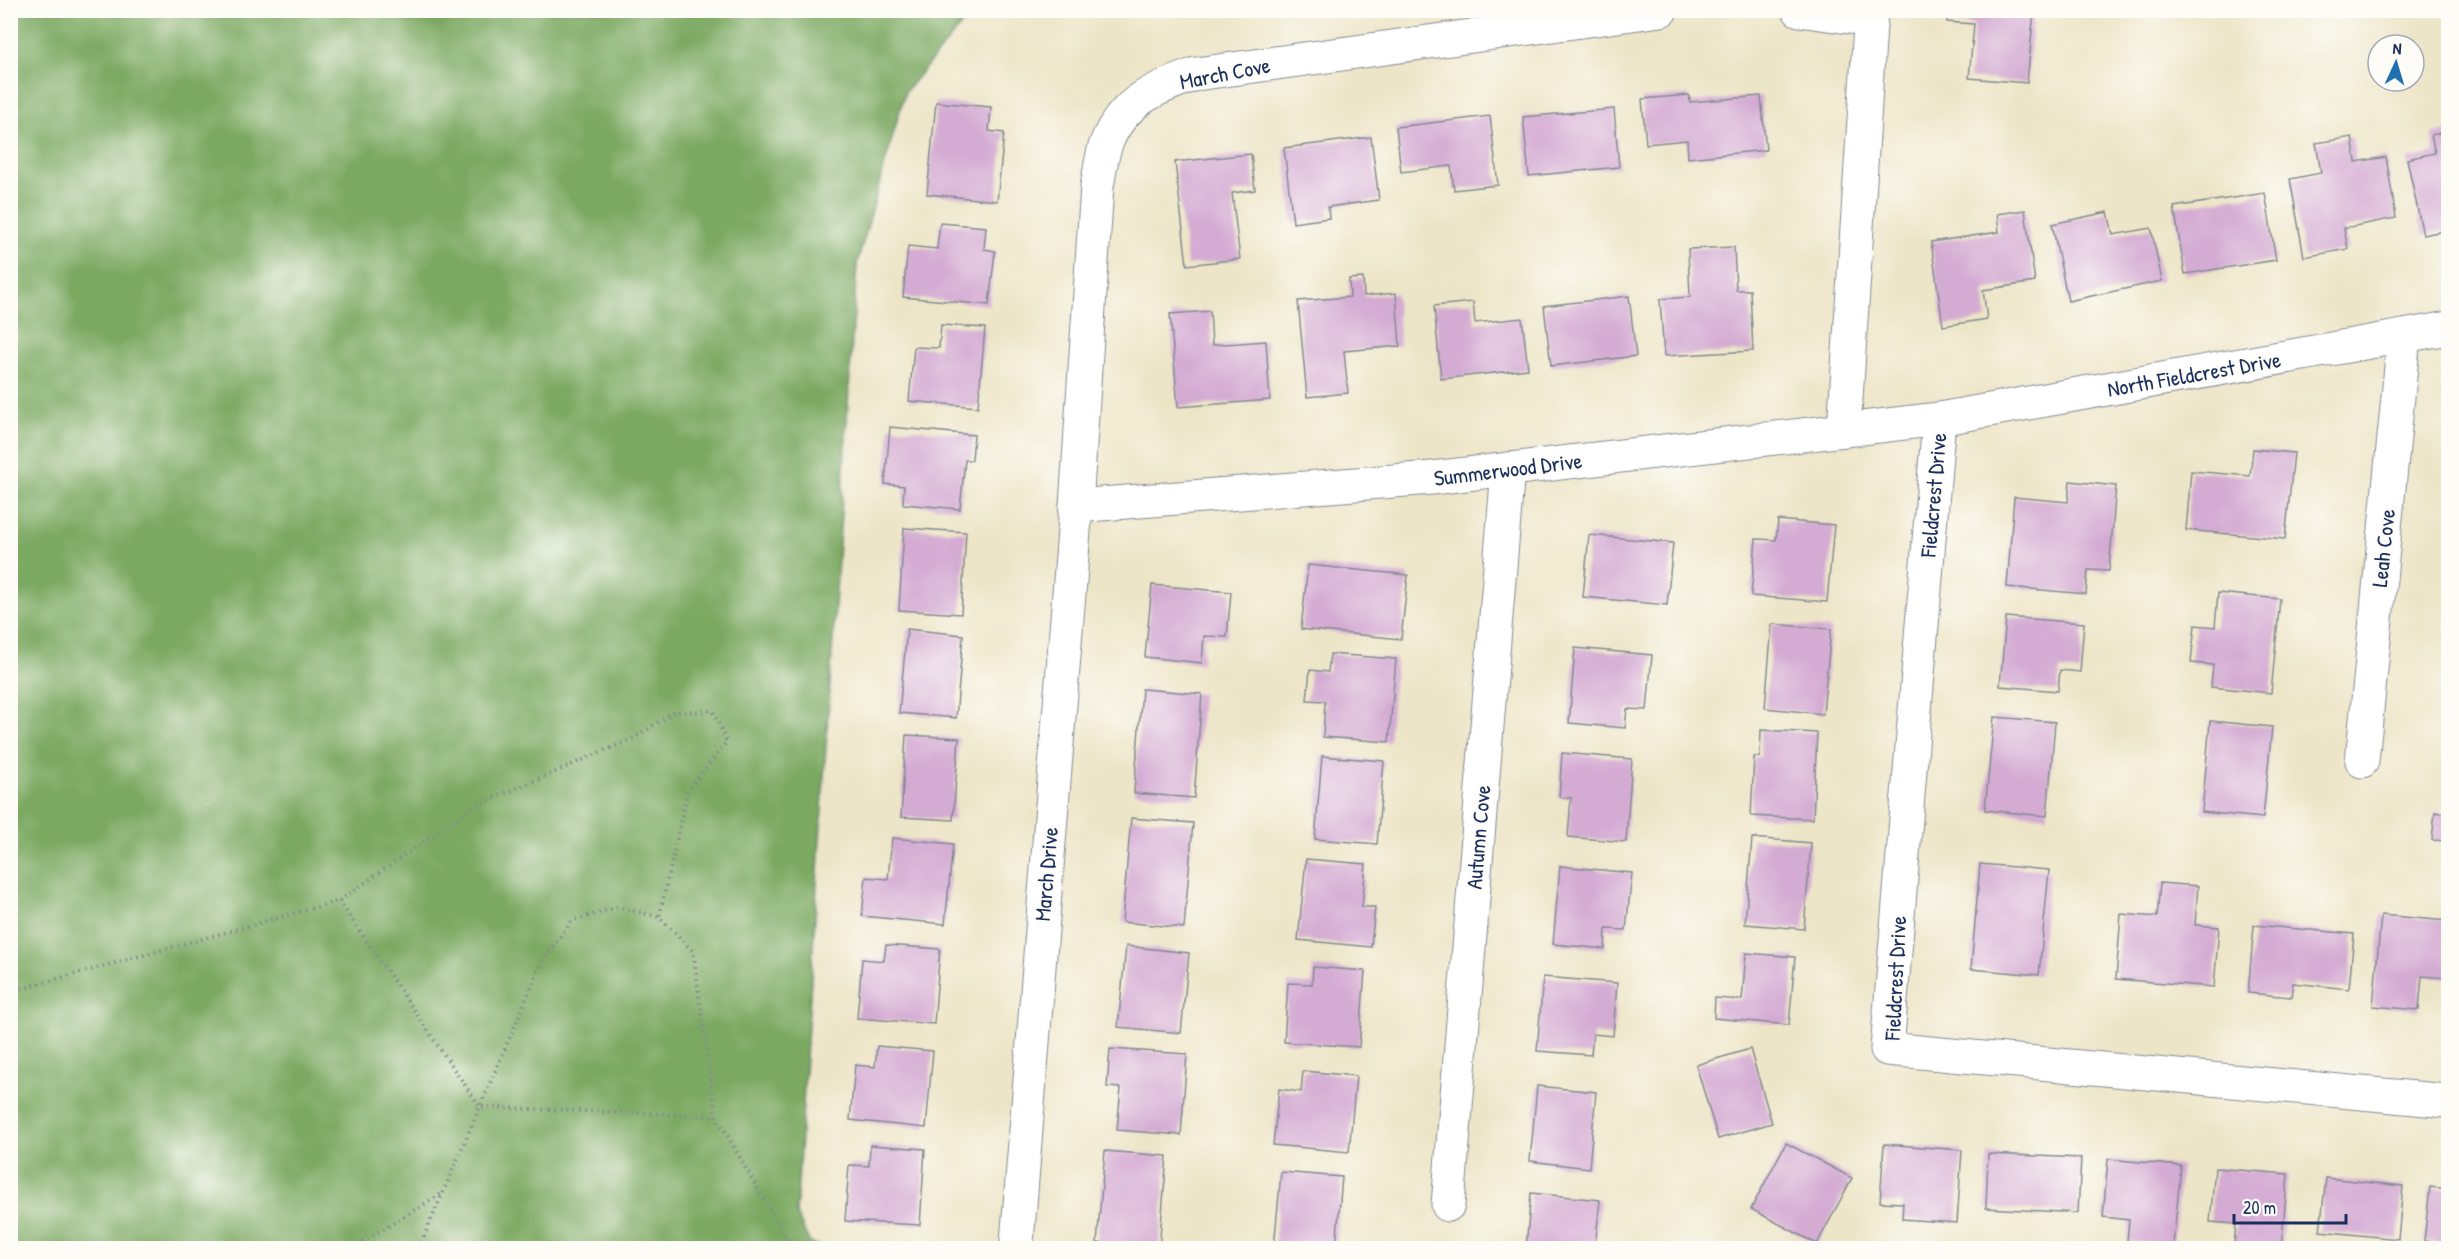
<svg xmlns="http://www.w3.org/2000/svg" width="2459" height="1259" viewBox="0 0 2459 1259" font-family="'Patrick Hand',sans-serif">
<rect width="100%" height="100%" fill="#fdfcf7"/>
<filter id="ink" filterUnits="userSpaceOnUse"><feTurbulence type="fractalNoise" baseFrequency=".0167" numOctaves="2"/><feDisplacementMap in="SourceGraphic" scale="12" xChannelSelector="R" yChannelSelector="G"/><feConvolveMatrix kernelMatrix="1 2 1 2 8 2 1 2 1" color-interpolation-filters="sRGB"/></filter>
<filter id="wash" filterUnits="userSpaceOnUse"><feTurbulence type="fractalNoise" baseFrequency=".008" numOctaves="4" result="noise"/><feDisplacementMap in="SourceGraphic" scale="24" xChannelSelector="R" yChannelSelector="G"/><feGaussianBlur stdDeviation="1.35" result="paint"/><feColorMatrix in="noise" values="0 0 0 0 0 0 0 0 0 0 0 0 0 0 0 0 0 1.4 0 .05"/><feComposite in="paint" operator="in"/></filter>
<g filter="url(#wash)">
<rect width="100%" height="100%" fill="#ede5c7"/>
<polygon fill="#7ba962" stroke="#4b6c60" stroke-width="1.5" points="10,11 973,11 905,92 857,264 796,1213 810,1243 826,1248 11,1248"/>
<g id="blocks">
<g fill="#d4abd3">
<polygon points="1948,10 2034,10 2027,83 1969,78 1974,24 1947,22"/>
<polygon points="1689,95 1690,102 1761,96 1766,150 1688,158 1687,140 1646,144 1642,99"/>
<polygon points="936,102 991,107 989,131 1004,133 997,201 927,194"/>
<polygon points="1614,109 1619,167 1529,176 1523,117"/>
<polygon points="1490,116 1498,185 1454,190 1451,166 1401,172 1396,127"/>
<polygon points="2448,131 2448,230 2423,235 2407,159 2435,153 2431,135"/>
<polygon points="1371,137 1379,200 1328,207 1329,218 1293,223 1284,148"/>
<polygon points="2352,137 2356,162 2386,157 2396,218 2344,228 2348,249 2304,257 2290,179 2321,173 2316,143"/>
<polygon points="1251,154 1255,190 1232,193 1240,259 1187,265 1175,162"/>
<polygon points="2265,193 2276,260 2185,274 2174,207"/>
<polygon points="2025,210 2035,282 1983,290 1987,319 1943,326 1931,242 1999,232 1997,214"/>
<polygon points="2108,212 2113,235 2151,228 2162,281 2068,301 2052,224"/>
<polygon points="940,223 986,227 984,249 995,251 989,305 903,297 908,246 937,249"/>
<polygon points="1734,247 1736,290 1750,290 1753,351 1664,356 1660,299 1690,297 1688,249"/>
<polygon points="1363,278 1364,296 1396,293 1400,346 1344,351 1348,393 1307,397 1298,301 1350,297 1349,279"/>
<polygon points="1629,296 1636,356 1551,366 1544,306"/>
<polygon points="1473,302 1475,323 1522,318 1528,369 1441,379 1434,306"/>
<polygon points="1210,311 1212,345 1266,341 1270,400 1178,407 1170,314"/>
<polygon points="941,325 985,328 978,407 909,401 914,347 939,348"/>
<polygon points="890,427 974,435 972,460 965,460 960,509 903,504 904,486 885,484"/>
<polygon points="2253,449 2294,453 2285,539 2186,530 2191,471 2250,476"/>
<polygon points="2070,481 2116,486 2109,571 2088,570 2086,594 2007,587 2014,497 2068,502"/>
<polygon points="1778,520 1834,525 1827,602 1751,596 1756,539 1776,540"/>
<polygon points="904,528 966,532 961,614 899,610"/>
<polygon points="1589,535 1673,543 1667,605 1583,597"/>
<polygon points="1308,565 1408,575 1401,639 1301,629"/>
<polygon points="1152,585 1231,592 1227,637 1204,636 1202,663 1145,657"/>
<polygon points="2218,593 2280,599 2271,693 2211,687 2213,665 2191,663 2195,625 2215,627"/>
<polygon points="2006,617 2084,623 2080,672 2060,670 2058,691 2000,686"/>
<polygon points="1772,624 1831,629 1823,714 1765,708"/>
<polygon points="907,629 963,635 956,718 899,713"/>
<polygon points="1575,648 1652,655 1647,710 1627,709 1625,728 1569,723"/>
<polygon points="1330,654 1396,659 1389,742 1323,737 1325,701 1307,700 1310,670 1328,672"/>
<polygon points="1142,689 1202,694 1194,798 1134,793"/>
<polygon points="1994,717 2055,722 2047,816 1985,810"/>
<polygon points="2210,721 2272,727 2263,818 2202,812"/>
<polygon points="1761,730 1817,733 1813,819 1751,816 1754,757 1760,757"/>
<polygon points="906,735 959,738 953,820 901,817"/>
<polygon points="1562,753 1632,759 1626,842 1568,837 1571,798 1559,797"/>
<polygon points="1322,756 1384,761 1377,844 1315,839"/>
<polygon points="2435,812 2448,814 2448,841 2432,840"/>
<polygon points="1131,818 1193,823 1184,928 1122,922"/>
<polygon points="892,838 953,844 945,924 862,916 866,877 888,879"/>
<polygon points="1752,838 1811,843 1804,929 1745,924"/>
<polygon points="1306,859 1366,864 1362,907 1375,907 1371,947 1298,940"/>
<polygon points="1980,864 2049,870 2039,975 1971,969"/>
<polygon points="1560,866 1632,873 1626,930 1606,929 1605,949 1553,944"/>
<polygon points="2160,883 2198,886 2195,925 2219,927 2214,987 2116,979 2121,914 2157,917"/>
<polygon points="2381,915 2448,921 2448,978 2422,976 2419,1010 2373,1006"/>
<polygon points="2254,925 2354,934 2349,989 2293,983 2291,997 2248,993"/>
<polygon points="886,945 940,949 934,1024 857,1018 862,959 884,961"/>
<polygon points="1126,946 1189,953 1181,1033 1118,1027"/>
<polygon points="1746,953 1795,957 1789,1025 1714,1018 1715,998 1742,1000"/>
<polygon points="1313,967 1365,971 1359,1047 1284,1042 1288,983 1312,984"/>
<polygon points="1543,977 1617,983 1613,1036 1593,1034 1591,1055 1537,1051"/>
<polygon points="877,1046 933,1051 926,1128 850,1120 855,1065 875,1067"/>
<polygon points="1110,1049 1187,1054 1181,1135 1117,1130 1121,1088 1107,1087"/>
<polygon points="1750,1049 1772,1123 1718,1139 1696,1065"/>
<polygon points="1303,1071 1356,1076 1349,1152 1273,1145 1279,1089 1301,1092"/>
<polygon points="1537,1086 1596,1092 1589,1168 1530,1161"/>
<polygon points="1786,1143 1852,1178 1817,1244 1751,1209"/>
<polygon points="1884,1144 1962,1150 1957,1223 1902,1219 1903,1203 1880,1202"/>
<polygon points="870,1145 925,1149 920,1225 845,1221 849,1165 869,1166"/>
<polygon points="1105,1151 1167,1156 1159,1248 1097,1243"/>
<polygon points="1988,1154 2081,1158 2078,1213 1986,1208"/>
<polygon points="2108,1159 2181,1166 2173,1246 2127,1241 2129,1220 2103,1217"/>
<polygon points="2215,1168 2288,1174 2281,1248 2234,1246 2236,1224 2210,1222"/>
<polygon points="1281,1172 1342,1177 1336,1248 1274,1248"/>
<polygon points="2326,1178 2403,1186 2398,1239 2320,1231"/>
<polygon points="2430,1187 2448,1189 2448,1244 2424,1241"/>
<polygon points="1531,1193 1600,1200 1595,1248 1526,1248"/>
</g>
</g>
</g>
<g filter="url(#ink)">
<use href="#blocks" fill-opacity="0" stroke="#848a92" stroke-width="1.5"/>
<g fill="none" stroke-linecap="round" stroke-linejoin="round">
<defs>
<g id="minor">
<polyline points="1799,10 1870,20"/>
<polyline points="1939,419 1887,1049 2448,1101"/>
<polyline points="1844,430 1871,10"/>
<polyline points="1076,506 1432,478 1939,419 2448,328"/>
<polyline points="2362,761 2404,336"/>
<polyline points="1448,1205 1508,469"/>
<path d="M1017,1242L1076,506L1097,186C1100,172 1101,157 1106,144C1123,100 1155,89 1196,74L1661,10"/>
</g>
</defs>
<use href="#minor" stroke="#848a92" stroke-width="35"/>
<g stroke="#848a92" stroke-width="4" stroke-dasharray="1.5 4.5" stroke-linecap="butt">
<polyline points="339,901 480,1107 716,1116"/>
<polyline points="10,992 339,901 473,807 634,738 674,712 713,711 727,742 688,790 659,917"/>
<polyline points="352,1248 441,1194"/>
<polyline points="419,1248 544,958 572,921 618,907 659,917 693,951 716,1116 792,1248"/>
</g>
<use href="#minor" stroke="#fff" stroke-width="33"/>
</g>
</g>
<g text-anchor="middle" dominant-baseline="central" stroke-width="4.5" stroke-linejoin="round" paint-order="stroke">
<g font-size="22" fill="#1b2f5e" stroke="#fdfcf7">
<text transform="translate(1225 73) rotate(-11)">March Cove</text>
<text transform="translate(2194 374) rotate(-10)">North Fieldcrest Drive</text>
<text transform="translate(1508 469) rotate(-7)">Summerwood Drive</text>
<text transform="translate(1933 495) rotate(-85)">Fieldcrest Drive</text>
<text transform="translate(2383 548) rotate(-84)">Leah Cove</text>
<text transform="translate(1478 837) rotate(-85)">Autumn Cove</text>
<text transform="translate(1046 874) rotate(-85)">March Drive</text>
<text transform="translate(1895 978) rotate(-87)">Fieldcrest Drive</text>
</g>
</g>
<rect width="2459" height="1259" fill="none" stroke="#fdfcf7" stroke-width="36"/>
<g transform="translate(2396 63) rotate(4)"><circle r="28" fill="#fdfcf7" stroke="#a3aaba" stroke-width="1.5"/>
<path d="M0-4.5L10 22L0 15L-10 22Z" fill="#1f6fb2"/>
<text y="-9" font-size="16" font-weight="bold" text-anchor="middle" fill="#1b2f5e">N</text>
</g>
<path d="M2234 1214v9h112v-9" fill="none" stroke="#1b2f5e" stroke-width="3"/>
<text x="2243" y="1214" font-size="18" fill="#1b2f5e" stroke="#fdfcf7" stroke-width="4.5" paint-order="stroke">20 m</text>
</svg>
